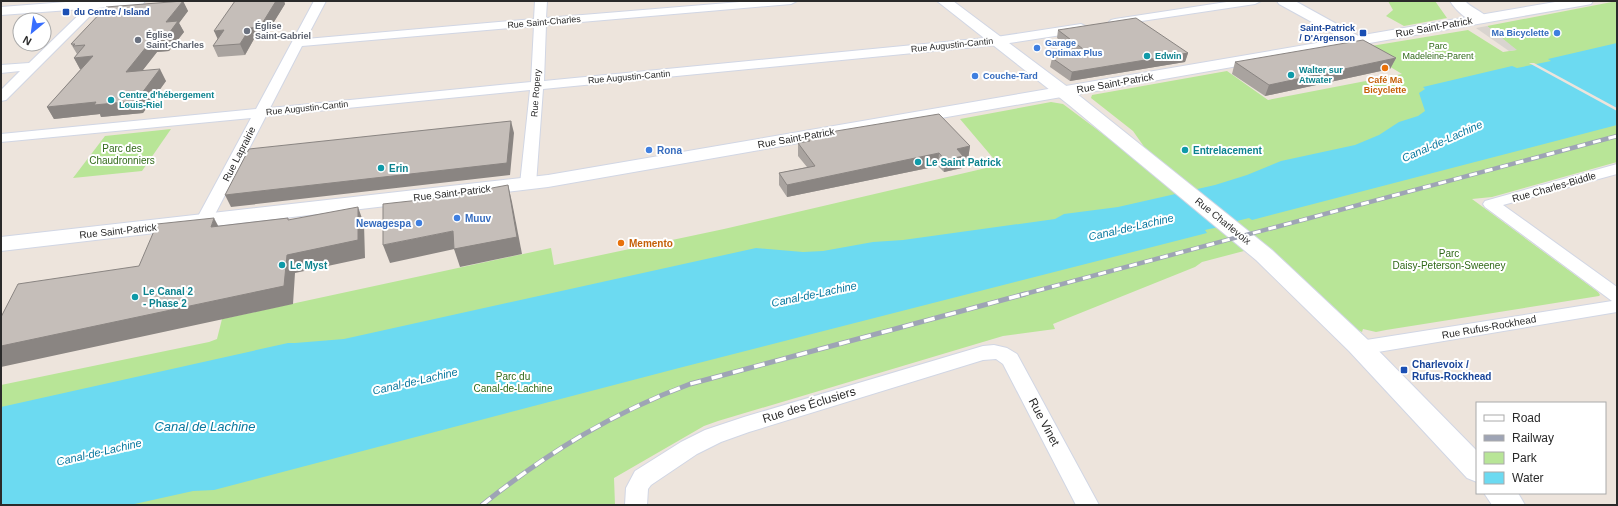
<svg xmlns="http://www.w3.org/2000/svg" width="1618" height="506" viewBox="0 0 1618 506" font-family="Arial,sans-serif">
<rect width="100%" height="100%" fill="#ede4dc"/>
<g fill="#b8e597">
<polygon points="1388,1 1435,1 1447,18 1404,26 1386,16 1393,10"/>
<polygon points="1617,1 1617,162 1492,197 1472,199 1598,292 1600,295 1599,296 1386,330 1376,332 1363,329 1362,332 1352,327 1263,246 1202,262 1195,267 1053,324 1055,329 1003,336 718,421 704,426 614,478 615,505 1,505 1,385 209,342 217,339 222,319 551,248 554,265 724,229 999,165 960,119 1051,102 1063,104 1127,152 1145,148 1133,131 1091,98 1092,95 1227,71 1268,100 1402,74 1359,48 1468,30 1503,52 1516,50 1487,26"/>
<polygon points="171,129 142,171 73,178 105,136"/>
</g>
<polygon fill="#d9d4cf" points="1487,26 1517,50 1509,51 1476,28"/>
<path fill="#6cdaf1" d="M1617,43V125L1252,220L1249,218L1237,221L1239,223C1228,227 1216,227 1205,230L1207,233L679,368L214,490L193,491L130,505H1V407L288,343H295L344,339L756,248L803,252L823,251L873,242L903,240L1055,219L1064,214L1118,207L1215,185L1247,175L1281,161L1355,145L1379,135L1399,122L1418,116L1425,111L1419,93L1425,89L1423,87L1512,66L1517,68L1551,61L1548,59Z"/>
<polygon fill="#ede4dc" points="1529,63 1534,63 1617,108 1617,111"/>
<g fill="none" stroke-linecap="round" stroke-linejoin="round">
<defs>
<g id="minor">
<polygon points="93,1 105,1 6,100 1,101 1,90 20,71 1,73 1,65 29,63"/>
<path d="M314,1H326L306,39L534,19L535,1H547L546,18L752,1H797L791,4L546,25L544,81L996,37L1081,24L1085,26L1087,28L1085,30L1081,32L996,45L543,89L536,184L533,187L528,189L523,187L520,184L530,90L266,116L211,222L209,225L203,227L197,225L195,222L251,118L1,142V134L256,109ZM534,26L531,82L270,108L302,46Z"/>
<polygon points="1233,1 1261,1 1255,4 1115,25 1111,24 1109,22 1111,20 1115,19"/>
<polygon points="1617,164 1617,174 1503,205 1617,287 1617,312 1360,355 1353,353 1350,348 1353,343 1360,341 1612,301 1485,207 1483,204 1485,201"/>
<polygon points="994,345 1007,348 1017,354 1099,505 1076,505 1003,364 996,359 983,360 749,432 721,442 697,454 651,485 648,489 647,505 625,505 626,488 635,471 681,442 705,430 744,417 983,346"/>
</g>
<g id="tertiary">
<polygon points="79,1 145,1 143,4 138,5 1,15 1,7"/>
<polygon points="937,1 953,1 1081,97 1272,250 1367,339 1477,451 1477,482 1467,478 1349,351 1256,260 1069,105"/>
<polygon points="1277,1 1295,1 1362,38 1365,41 1362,44 1357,46 1352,44 1279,4"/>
<path d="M1450,1H1465C1471,8 1483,11 1488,19L1486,22C1472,26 1457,12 1450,1Z"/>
<polygon points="1484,493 1518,493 1525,505 1492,505"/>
</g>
<polygon id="secondary" points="1561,1 1593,1 1591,4 1586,5 548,187 1,251 1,237 548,175"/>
</defs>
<use href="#minor" stroke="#d1d6e4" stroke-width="2"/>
<use href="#tertiary" stroke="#d1d6e4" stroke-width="2"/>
<use href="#secondary" stroke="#d1d6e4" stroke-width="2"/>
<use href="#minor" fill="#fff" fill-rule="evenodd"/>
<use href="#tertiary" fill="#fff" fill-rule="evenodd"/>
<use href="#secondary" fill="#fff" fill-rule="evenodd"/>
<defs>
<polyline id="rail-far1" points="1021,295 1617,136"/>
<path id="rail" d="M482,505C547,453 612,413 690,384L1025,294"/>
</defs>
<use href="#rail-far1" stroke="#9ea4b5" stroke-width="4.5"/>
<use href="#rail" stroke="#9ea4b5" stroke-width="5"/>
<use href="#rail-far1" stroke="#fff" stroke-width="3" stroke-dasharray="8" stroke-linecap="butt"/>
<use href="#rail" stroke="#fff" stroke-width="3.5" stroke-dasharray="11" stroke-linecap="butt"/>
</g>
<g fill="#a9a39f">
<polygon points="183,1 188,11 179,23 184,32 169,51 157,52 142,71 166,81 143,113 101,117 100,114 54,119 47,107 81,69 80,69 74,58 77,54 71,44"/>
<polygon points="235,1 284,1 285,4 264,38 254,39 245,55 218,57 213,46 218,39"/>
<polygon points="1058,30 1188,53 1185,62 1070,81 1050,67 1052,58 1076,54 1057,38"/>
<polygon points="1396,58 1390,69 1265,96 1232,74 1235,62"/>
<polygon points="806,136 970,146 968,159 963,160 962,168 944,172 938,166 787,197 779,185 779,173 807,167 798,156 798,143 806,141"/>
</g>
<g fill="#8a8582">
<polygon points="183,1 188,11 179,23 184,32 169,51 157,52 132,84 126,72"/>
<polygon points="276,1 284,1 285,4 264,38 254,39 245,55 240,44 250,28"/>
<polygon points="224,30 219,42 214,31"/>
<polygon points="1188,53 1185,62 1070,81 1072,72"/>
<polygon points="93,56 99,67 80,69 74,58"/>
<polygon points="1396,58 1390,69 1265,96 1269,85"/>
<polygon points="160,69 166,81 143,113 101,117 100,114 54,119 47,107 96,102"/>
<polygon points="511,121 514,133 510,175 231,207 225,195"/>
<polygon points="970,146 968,159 963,160 962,168 944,172 945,160 957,149"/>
<polygon points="939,153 938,166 787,197 787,185"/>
<polygon points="508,185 512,202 522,254 460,267 454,249"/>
<polygon points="358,207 364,224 365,258 295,273 293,304 1,367 1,346 287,255"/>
<polygon points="214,218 223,235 211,227"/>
<polygon points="453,231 459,248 390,263 383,245"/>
</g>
<g fill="#c5beb9" stroke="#8a8582">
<polygon points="183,1 166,22 178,21 164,40 151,41 126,72 160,69 136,101 94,105 96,102 47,107 93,56 74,58 85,45 73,46 75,44 71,44 106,7"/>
<polygon points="235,1 276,1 260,27 250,28 240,44 213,46 224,30 214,31"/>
<polygon points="1136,18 1188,53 1072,72 1052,58 1087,52 1058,30"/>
<polygon points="1363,40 1396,58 1269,85 1235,62"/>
<polygon points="939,114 970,146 957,149 963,156 945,160 939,153 787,185 779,173 815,166 798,143 810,141 806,136"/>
<polygon points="511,121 507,163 225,195 249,149"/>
<polygon points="508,185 517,237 454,249 453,231 383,245 383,204 438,198"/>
<polygon points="358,207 358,240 287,255 284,286 1,346 1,317 18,284 139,266 157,224 214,218 211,227 288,218 288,220"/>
</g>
<g fill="#1a4fb4" stroke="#fff" stroke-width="1.5">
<rect x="62" y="8" width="8" height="8" rx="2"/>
<rect x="1359" y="29" width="8" height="8" rx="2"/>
<rect x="1400" y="366" width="8" height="8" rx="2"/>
</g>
<g fill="#6b7280" stroke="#fff" stroke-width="1.5">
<circle cx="247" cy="31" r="4"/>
<circle cx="138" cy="40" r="4"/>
</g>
<g fill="#3f7fe0" stroke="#fff" stroke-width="1.5">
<circle cx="1557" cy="33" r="4"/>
<circle cx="1037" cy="48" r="4"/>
<circle cx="975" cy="76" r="4"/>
<circle cx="649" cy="150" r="4"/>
<circle cx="457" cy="218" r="4"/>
<circle cx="419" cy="223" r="4"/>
</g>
<g fill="#0f9aa8" stroke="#fff" stroke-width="1.5">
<circle cx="1147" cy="56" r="4"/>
<circle cx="1291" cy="75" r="4"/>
<circle cx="111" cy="100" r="4"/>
<circle cx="1185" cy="150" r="4"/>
<circle cx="918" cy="162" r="4"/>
<circle cx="381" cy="168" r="4"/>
<circle cx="282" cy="265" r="4"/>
<circle cx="135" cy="297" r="4"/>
</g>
<g fill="#e8710a" stroke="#fff" stroke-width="1.5">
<circle cx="1385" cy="68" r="4"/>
<circle cx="621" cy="243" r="4"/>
</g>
<g text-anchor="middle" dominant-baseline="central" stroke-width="4" stroke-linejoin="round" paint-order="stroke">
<g font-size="9" font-weight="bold" fill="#164399" stroke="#fff" text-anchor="start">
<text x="74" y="12">du Centre / Island</text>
<text x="1355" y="28" text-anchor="end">Saint-Patrick<tspan x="1355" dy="10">/ D'Argenson</tspan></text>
</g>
<g font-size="9" fill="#2a2a2a" stroke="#fff">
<text transform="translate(544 22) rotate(-5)">Rue Saint-Charles</text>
<text transform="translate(952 45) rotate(-6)">Rue Augustin-Cantin</text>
<text transform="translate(629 77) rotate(-5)">Rue Augustin-Cantin</text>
<text transform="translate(536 93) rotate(-86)">Rue Ropery</text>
<text transform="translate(307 108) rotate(-6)">Rue Augustin-Cantin</text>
</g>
<g font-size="9" font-weight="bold" fill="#5b616d" stroke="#fff" text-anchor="start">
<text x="255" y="26">Église<tspan x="255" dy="10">Saint-Gabriel</tspan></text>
<text x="146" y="35">Église<tspan x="146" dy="10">Saint-Charles</tspan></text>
</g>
<g font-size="9" font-weight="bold" fill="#366cbe" stroke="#fff" text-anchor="start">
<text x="1549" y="33" text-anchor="end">Ma Bicyclette</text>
<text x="1045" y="43">Garage<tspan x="1045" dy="10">Optimax Plus</tspan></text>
<text x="983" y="76">Couche-Tard</text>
</g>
<g font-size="9" fill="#306918" stroke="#fff">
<text x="1438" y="46">Parc<tspan x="1438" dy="10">Madeleine-Parent</tspan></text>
</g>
<g font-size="9" font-weight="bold" fill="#0d838f" stroke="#fff" text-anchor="start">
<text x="1155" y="56">Edwin</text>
<text x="1299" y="70">Walter sur<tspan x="1299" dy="10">Atwater</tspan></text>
<text x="119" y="95">Centre d'hébergement<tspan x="119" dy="10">Louis-Riel</tspan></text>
</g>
<g font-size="9" font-weight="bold" fill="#c56008" stroke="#fff">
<text x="1385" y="80">Café Ma<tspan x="1385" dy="10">Bicyclette</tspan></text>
</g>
<g font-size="10" fill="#2a2a2a" stroke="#fff">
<text transform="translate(1434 27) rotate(-10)">Rue Saint-Patrick</text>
<text transform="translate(1115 83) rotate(-10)">Rue Saint-Patrick</text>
<text transform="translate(796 138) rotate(-10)">Rue Saint-Patrick</text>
<text transform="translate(239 154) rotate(-63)">Rue Laprairie</text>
<text transform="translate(1554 187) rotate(-16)">Rue Charles-Biddle</text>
<text transform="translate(452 193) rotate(-7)">Rue Saint-Patrick</text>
<text transform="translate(1223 221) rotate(39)">Rue Charlevoix</text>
<text transform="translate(118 231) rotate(-6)">Rue Saint-Patrick</text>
<text transform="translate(1489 327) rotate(-10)">Rue Rufus-Rockhead</text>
</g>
<g font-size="10" fill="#306918" stroke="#fff">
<text x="122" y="148">Parc des<tspan x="122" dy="12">Chaudronniers</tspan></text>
<text x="1449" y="253">Parc<tspan x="1449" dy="12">Daisy-Peterson-Sweeney</tspan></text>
<text x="513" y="376">Parc du<tspan x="513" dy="12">Canal-de-Lachine</tspan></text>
</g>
<g font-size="10" font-weight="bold" fill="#366cbe" stroke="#fff" text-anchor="start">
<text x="657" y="150">Rona</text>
<text x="465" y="218">Muuv</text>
<text x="411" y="223" text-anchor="end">Newagespa</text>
</g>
<g font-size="10" font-weight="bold" fill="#0d838f" stroke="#fff" text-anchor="start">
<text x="1193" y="150">Entrelacement</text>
<text x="926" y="162">Le Saint Patrick</text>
<text x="389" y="168">Erin</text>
<text x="290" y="265">Le Myst</text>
<text x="143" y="291">Le Canal 2<tspan x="143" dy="12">- Phase 2</tspan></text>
</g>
<g font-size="10" font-weight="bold" fill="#c56008" stroke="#fff" text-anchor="start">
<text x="629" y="243">Memento</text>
</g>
<g font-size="10" font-weight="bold" fill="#164399" stroke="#fff" text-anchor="start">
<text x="1412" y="364">Charlevoix /<tspan x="1412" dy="12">Rufus-Rockhead</tspan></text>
</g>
<g font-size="11" font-style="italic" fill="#0a789f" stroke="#fff">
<text transform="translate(1442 141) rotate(-24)">Canal-de-Lachine</text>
<text transform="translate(1131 227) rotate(-13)">Canal-de-Lachine</text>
<text transform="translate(814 294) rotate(-12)">Canal-de-Lachine</text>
<text transform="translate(415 381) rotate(-13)">Canal-de-Lachine</text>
<text transform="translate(99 452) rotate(-13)">Canal-de-Lachine</text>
</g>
<g font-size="12" fill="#2a2a2a" stroke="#fff">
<text transform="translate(809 405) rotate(-17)">Rue des Éclusiers</text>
<text transform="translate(1044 422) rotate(62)">Rue Vinet</text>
</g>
<g font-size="13" font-style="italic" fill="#0a789f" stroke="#fff">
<text x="205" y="426">Canal de Lachine</text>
</g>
</g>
<rect width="1618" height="506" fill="none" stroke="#2a2a2a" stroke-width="4"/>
<rect x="1476" y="402" width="130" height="92" fill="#ffffff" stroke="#aaaaaa"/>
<rect x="1484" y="415" width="20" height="6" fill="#ffffff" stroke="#aaaaaa"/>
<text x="1512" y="422" font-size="12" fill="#2a2a2a">Road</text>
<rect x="1484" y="435" width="20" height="6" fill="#9ea4b5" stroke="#aaaaaa"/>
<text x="1512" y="442" font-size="12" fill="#2a2a2a">Railway</text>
<rect x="1484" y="452" width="20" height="12" fill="#b8e597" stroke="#aaaaaa"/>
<text x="1512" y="462" font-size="12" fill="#2a2a2a">Park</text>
<rect x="1484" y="472" width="20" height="12" fill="#6cdaf1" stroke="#aaaaaa"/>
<text x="1512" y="482" font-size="12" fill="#2a2a2a">Water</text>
<g transform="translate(32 32) rotate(209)"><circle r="19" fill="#ffffff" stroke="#aaaaaa"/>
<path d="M0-3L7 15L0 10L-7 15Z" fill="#386efe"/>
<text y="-6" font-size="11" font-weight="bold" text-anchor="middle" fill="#2a2a2a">N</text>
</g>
</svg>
